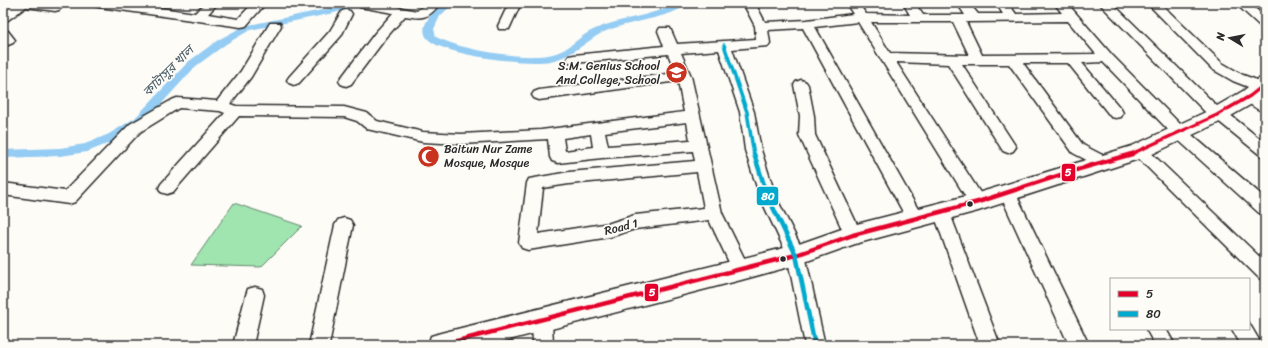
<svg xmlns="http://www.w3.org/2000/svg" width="1268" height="348" viewBox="0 0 1268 348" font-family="Sriracha,'Noto Sans Bengali',sans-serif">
<rect width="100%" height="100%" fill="#fdfcf7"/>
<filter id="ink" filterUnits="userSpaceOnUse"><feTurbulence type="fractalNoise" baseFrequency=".025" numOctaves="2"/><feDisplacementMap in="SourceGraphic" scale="8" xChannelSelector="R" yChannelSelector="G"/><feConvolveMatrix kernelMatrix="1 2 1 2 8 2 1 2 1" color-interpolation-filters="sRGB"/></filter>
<g filter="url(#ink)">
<polygon fill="#a0e4b0" stroke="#66886e" points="234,203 302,226 261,267 191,265"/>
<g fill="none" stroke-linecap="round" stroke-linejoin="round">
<g fill="#94ccf3" fill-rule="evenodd">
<polygon points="346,3 360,3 358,5 334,13 250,30 226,44 196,66 143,124 117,140 87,152 60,156 3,158 3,150 60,148 85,144 109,134 135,118 188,62 218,40 244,26 332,8"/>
<path d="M443,3H454L440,16L434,29L436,37C461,50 530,62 556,53C569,49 578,38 589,32C610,21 632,19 654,12C666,9 676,3 689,3L680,9L671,13C650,20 626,23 606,31C586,40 573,57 550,61C527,65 446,56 429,40C416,29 433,10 443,3Z"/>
</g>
<defs>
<g id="minor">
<polygon points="16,3 66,3 59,10 55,11 26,7 8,20 3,21 3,11"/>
<polygon points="93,3 126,3 195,13 205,3 218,3 208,14 238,19 253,3 266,3 246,26 241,27 99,7 95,6"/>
<path d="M358,3H378L417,11L426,3H440C429,19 422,19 405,16L385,39L351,84L346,86L341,84L339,81L341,78L375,33L393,13L360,7Z"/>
<polygon points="509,3 521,3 509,29 499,29 498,26"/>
<path d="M743,3H755L765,22L807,20L853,14L846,3H858L866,14L910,15L903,3H915L923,15H965L957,3H969L978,14H1003L996,3H1008L1016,14L1062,13L1054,3H1067L1112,55L1185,129L1265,198V214L1259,213L1175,137L1103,62L1082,63L1121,109L1123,113L1121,117L1116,118L1111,117L1068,63H1023L1083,145L1110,159L1112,163L1110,167L1104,169L1073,153L1009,64H962L1016,147L1013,151L1008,153L1003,151L948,64L896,62L986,202L984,207L978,208L972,207L858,22L815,27L923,218L921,223L915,225L909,223L803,28L768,30L770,43L768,46L732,49L754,112L761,150L776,197L805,255L825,345H805L787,255L760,197L745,150L740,112L719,50L681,53L691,76L722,213L750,270L747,275L741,278L735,275L709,220L635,229L610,237L528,250L522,248L519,243L527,183L529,179L569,172L695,161L693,151L602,158L558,163L552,161L550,157L548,139L461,144L423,142L367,129L357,121L344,117L239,116L173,192L167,194L161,192L159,188L161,184L225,113L220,111L179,108L140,132L75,202L69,204L3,195V183L65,191L130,124L172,100L177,98L217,101L241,71L270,23H280L281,26L251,77L230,104L236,106L344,107L367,113L377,121L423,132L461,134L541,130L684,112L678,81L539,100L534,98L532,95L534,92L539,90L676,73L668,54L574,63L569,62L567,59L569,56L574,55L664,46L658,31L660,28H670L677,44L756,39L755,26ZM1068,21L1096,54L982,55L966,22ZM871,22H953L969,55L890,53ZM687,122L690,140L608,146L605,132ZM591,134L593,147L565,151L563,138ZM697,172L704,208L635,215L610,223L538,234L543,188L569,184Z"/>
<polygon points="1099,3 1112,3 1220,109 1224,110 1265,143 1265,157 1260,155 1217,120 1212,119"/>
<polygon points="1147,3 1160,3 1222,63 1243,75 1265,83 1265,91 1261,92 1256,90 1233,81 1212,69"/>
<polygon points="1235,3 1249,3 1265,17 1265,27 1260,26"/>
<polygon points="346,10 350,11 352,14 341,36 299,83 294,85 289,83 287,80 289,77 330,31 342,11"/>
<polygon points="3,30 8,31 15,40 13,43 3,47"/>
<polygon points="801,80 806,82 808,85 814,116 815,135 862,235 859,240 853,242 847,240 799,135 800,116 794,85 796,82"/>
<path d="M1250,91L1255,93L1265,100V112C1257,110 1247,103 1243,96L1245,93Z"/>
<polygon points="1140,145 1145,147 1265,262 1265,281 1259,278 1135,155 1132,151 1135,147"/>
<polygon points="1007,186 1013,188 1015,192 1089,345 1069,345 999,192 1001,188"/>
<polygon points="941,204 947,206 949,211 1000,345 980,345 933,211 935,206"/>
<polygon points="344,218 350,220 353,225 329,345 309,345 335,225 338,220"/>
<polygon points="255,287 262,289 264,295 253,345 233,345 246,295 248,289"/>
<polygon points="542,313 549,315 552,321 553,345 533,345 532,321 535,315"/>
<polygon points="1249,323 1262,345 1241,345 1232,329 1249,329"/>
<polygon points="1146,329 1166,329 1175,345 1155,345"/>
</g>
<polygon id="highway" points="1265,78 1265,94 1257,101 1224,120 1148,156 978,211 855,244 796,265 741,280 489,345 428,345 431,336 441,333 796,245 853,225 978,193 1132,146 1210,110 1243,91 1258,79"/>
</defs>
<use href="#minor" stroke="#2b2b2b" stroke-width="3"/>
<use href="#highway" stroke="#2b2b2b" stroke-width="3"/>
<use href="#minor" fill="#fdfcf7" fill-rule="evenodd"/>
<use href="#highway" fill="#fdfcf7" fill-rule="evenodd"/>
<defs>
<polyline id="bus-1-far1" points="1129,155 1217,115 1250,96 1265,84"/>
<polyline id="bus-1" points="441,345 796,255 853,235 978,202 1079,169 1132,154"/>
<polyline id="bus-2-far1" points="724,45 747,112 754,155"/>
<polyline id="bus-2" points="754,154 768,197 796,255 815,345"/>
</defs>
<use href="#bus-1-far1" stroke="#fdfcf7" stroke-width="6"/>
<use href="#bus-1" stroke="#fdfcf7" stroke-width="8"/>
<use href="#bus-2-far1" stroke="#fdfcf7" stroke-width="6"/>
<use href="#bus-2" stroke="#fdfcf7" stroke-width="8"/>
<use href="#bus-1-far1" stroke="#e4002b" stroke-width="3.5"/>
<use href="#bus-1" stroke="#e4002b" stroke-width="4.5"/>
<use href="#bus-2-far1" stroke="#00a9ce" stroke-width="3.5"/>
<use href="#bus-2" stroke="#00a9ce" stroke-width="4.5"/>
</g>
</g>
<defs>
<symbol id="school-disc" viewBox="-11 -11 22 22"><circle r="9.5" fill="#c8321e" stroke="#fdfcf7"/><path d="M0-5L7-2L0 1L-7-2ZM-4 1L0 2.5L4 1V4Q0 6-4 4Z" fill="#fff"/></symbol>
<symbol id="mosque-disc" viewBox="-11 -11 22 22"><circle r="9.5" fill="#c8321e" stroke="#fdfcf7"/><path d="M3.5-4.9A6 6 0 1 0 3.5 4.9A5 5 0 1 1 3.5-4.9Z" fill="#fff"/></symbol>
</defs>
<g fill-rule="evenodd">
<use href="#school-disc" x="664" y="60" width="25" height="25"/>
<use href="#mosque-disc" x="416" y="144" width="25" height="25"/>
</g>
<g fill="#2b2b2b" stroke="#fdfcf7" stroke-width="1.5">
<circle cx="970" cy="204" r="3.5"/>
<circle cx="783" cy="259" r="3.5"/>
</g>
<g text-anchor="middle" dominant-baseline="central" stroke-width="3.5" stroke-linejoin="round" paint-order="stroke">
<g font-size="12" fill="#2b2b2b" stroke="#fdfcf7" text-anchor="end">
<text x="660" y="66">S.M. Genius School<tspan x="660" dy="14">And College, School</tspan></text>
<text x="444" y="149" text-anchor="start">Baitun Nur Zame<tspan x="444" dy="14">Mosque, Mosque</tspan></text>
</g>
<g font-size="12" fill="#2b2b2b" stroke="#fdfcf7">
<text transform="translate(621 227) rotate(-14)">Road 1</text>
</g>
<g font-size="13" font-style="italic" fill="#4a5b67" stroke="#fdfcf7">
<text transform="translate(168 71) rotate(-45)">কাটাসুর খাল</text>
</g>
</g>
<g stroke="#fdfcf7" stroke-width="1.5">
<rect x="1061" y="163" width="15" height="19" rx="4" fill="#e4002b"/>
<rect x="756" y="186" width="23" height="20" rx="4" fill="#00a9ce"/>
<rect x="644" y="283" width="15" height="19" rx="4" fill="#e4002b"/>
</g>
<g font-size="11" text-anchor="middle" font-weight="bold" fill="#fff">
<text x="1068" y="176">5</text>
<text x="768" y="200">80</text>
<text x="652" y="296">5</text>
</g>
<rect width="1268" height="348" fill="none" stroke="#fdfcf7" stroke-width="16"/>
<rect x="8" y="8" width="1252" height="332" fill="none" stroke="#2b2b2b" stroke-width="1.5" filter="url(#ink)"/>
<rect x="1110" y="278" width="140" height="52" fill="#fdfcf7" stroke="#a9a8a5"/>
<rect x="1118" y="291" width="20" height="6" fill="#e4002b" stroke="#a9a8a5"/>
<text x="1146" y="298" font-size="12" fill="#2b2b2b">5</text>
<rect x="1118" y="311" width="20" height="6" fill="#00a9ce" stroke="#a9a8a5"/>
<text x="1146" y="318" font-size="12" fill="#2b2b2b">80</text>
<g transform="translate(1230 38) rotate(280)" stroke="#fdfcf7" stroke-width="3" paint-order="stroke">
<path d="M0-3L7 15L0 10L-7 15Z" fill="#2b2b2b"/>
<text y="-6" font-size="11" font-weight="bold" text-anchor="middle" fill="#2b2b2b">N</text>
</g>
</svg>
